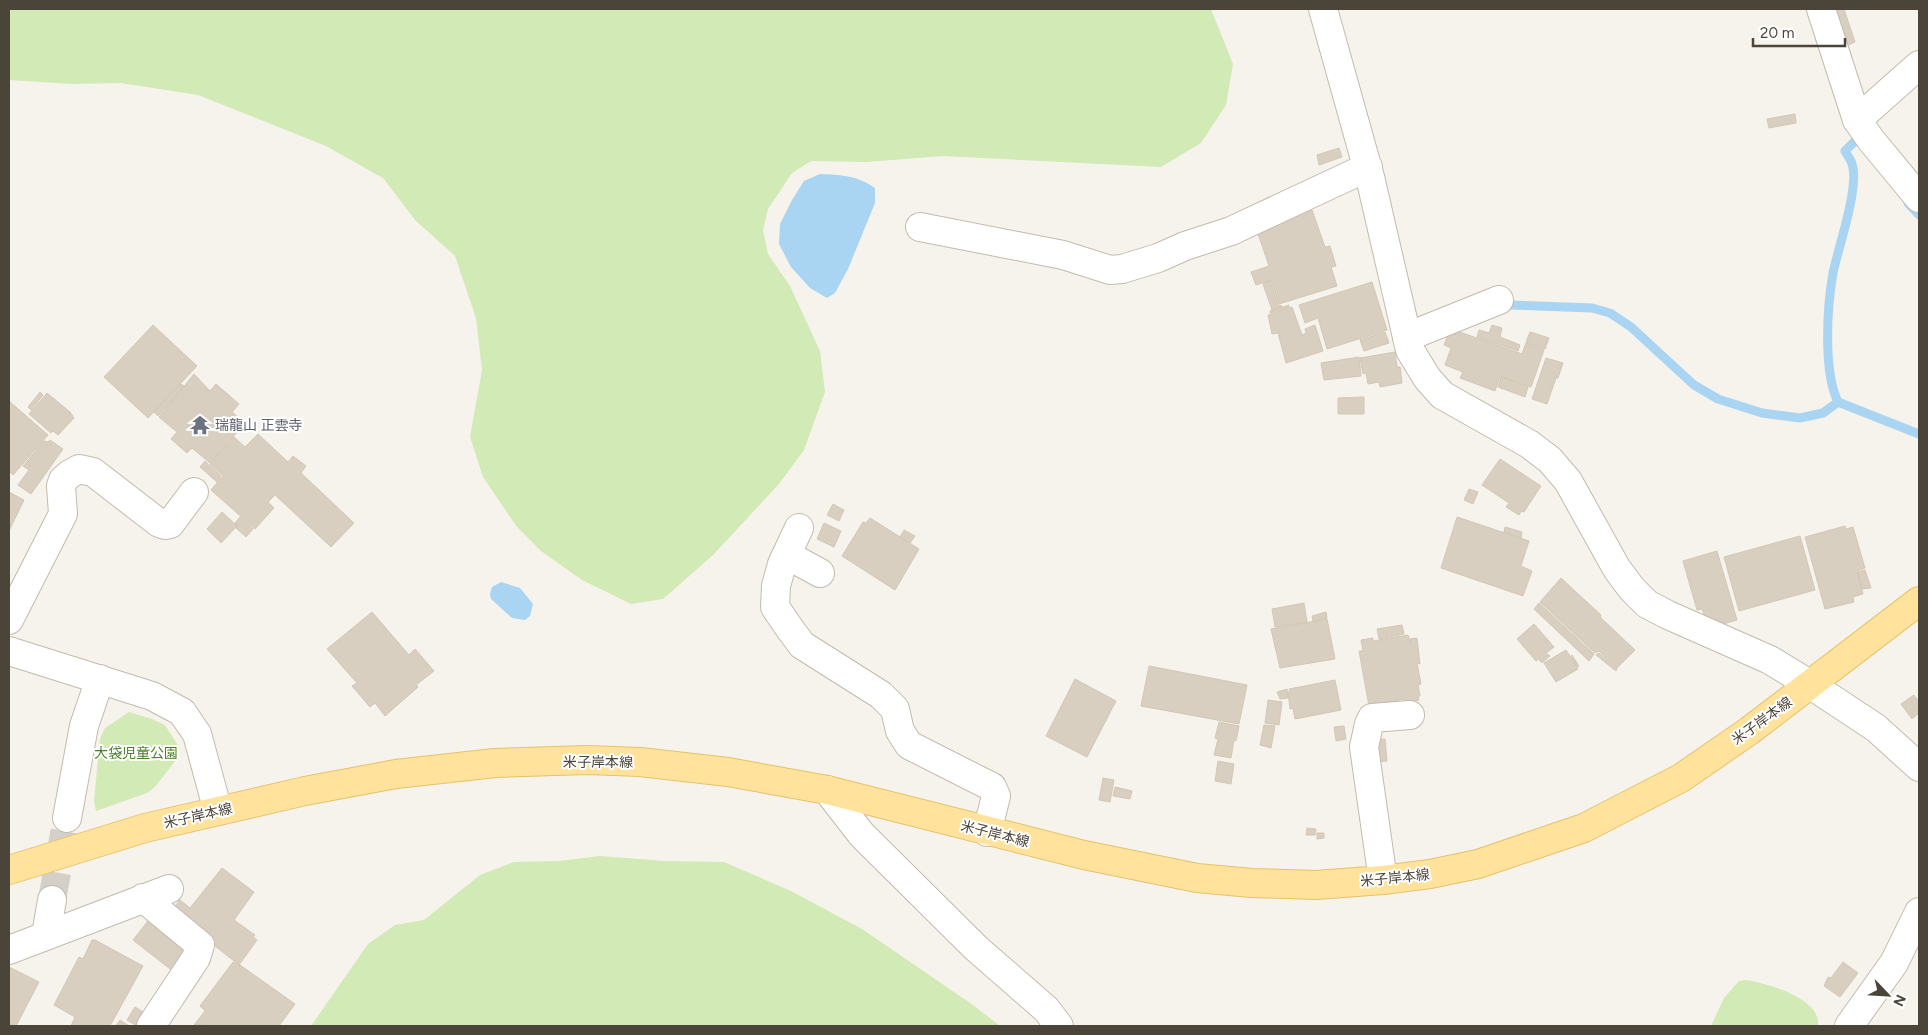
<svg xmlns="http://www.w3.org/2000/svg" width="1928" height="1035" viewBox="0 0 1928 1035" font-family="Figtree,'Noto Sans JP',sans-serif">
<rect width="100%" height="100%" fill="#f6f3ec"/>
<g fill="#d2eab5">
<polygon points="9,9 1211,9 1233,64 1226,105 1201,143 1161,167 944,156 866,162 811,161 792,173 768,209 763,230 768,254 790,286 820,351 825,392 804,450 779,484 713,555 663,599 631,604 582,580 541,551 517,527 483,477 470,437 482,370 476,318 455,256 416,221 383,178 326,146 198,95 121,83 72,84 9,80"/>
<polygon points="129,712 152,719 165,725 179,747 178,757 155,787 147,793 96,811 94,801 100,739 105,728"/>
<polygon points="600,856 665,861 724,862 791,891 862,929 973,1005 1000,1026 311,1026 368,944 395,925 424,920 480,875 514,862 559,861"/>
<path d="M1746,980C1767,983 1822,999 1818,1026H1711L1724,998L1739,981Z"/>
</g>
<g fill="#a9d4f2">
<path d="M820,174C840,175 857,175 875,188V203L848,269L835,293L827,298L810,288L791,267L779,244L780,224L792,200L804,181Z"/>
<polygon points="501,582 520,588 533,604 530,616 525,620 512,618 491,599 490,594 492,587"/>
</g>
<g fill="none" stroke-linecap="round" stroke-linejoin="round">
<g stroke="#a9d4f2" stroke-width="9">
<path d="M1855,141L1845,151C1847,155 1851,160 1852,164C1860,186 1838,248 1833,273C1827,307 1823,371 1838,402L1919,434"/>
<polyline points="1908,203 1919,215"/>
<polyline points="1511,305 1592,308 1610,313 1631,327 1694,385 1718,399 1762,413 1800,418 1823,413 1838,402"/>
</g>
</g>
<g fill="#d8cfc1" stroke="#d3c7b4">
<polygon points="1835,9 1844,9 1855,42 1846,46"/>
<polygon points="1795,114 1796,123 1769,128 1767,119"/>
<polygon points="1339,148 1342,157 1319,165 1317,155"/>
<polygon points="1312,210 1325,247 1330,246 1336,266 1331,267 1337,286 1279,304 1271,280 1256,285 1251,272 1269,266 1257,231 1263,226"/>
<polygon points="1270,281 1278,305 1282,306 1272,310 1263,284"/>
<polygon points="1372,282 1387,330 1327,349 1318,318 1305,323 1299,305"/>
<polygon points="1289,305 1289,307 1270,313 1270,311"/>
<polygon points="1292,307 1302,335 1306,333 1305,329 1315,325 1323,351 1286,363 1278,333 1272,334 1268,315"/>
<polygon points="153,325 197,366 148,418 104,377"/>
<polygon points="1492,325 1502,328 1500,337 1520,345 1518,351 1477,337 1479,330 1489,333"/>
<polygon points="1457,331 1522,354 1526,343 1544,350 1531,387 1500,376 1495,391 1460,378 1463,372 1445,365 1451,348 1444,345 1449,333 1455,335"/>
<polygon points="1385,332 1389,343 1364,351 1360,340"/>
<polygon points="1530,332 1549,338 1545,349 1526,342"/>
<polygon points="1395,352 1397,367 1400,367 1402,383 1380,387 1379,382 1368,384 1366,373 1363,374 1360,358"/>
<polygon points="1359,357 1361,376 1324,380 1321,363"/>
<polygon points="1546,358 1563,363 1558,378 1556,378 1547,404 1532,399"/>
<polygon points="194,374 210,391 216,384 239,404 232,412 245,423 210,463 192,448 187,453 171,439 177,432 159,417"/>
<polygon points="1501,377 1528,387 1525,397 1498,387"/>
<polygon points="181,384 184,386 158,416 154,412"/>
<polygon points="40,392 43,395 31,410 28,407"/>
<polygon points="47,393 70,412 74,418 58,435 53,431 51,433 29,414"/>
<polygon points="1364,397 1364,414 1338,414 1338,398"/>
<polygon points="9,401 48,435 13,475 9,471"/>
<polygon points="258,434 288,462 293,456 306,466 301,473 354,523 331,547 275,495 268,502 274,508 255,529 211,490 223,476 210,464 234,437 245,447"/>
<polygon points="50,440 63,449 31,494 18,485 29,470 23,466 44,441 48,442"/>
<polygon points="1500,459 1541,486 1524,512 1521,511 1519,515 1506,507 1509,503 1482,485"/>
<polygon points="205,461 221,476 217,482 200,467"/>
<polygon points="1469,489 1478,492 1473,504 1464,500"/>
<polygon points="9,492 24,500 9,531"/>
<polygon points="833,504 844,510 839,521 827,515"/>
<polygon points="222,512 237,526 221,543 207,529"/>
<polygon points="240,517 253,529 246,537 236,528 238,526 235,523"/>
<polygon points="1457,517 1529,541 1521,566 1532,571 1523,596 1441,568"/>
<polygon points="870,518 919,549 895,590 842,556 863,522 866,523"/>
<polygon points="824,523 841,531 834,547 817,539"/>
<polygon points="1845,526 1846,529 1853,527 1865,568 1857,571 1863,594 1853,597 1854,602 1825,609 1805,537"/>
<polygon points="1505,527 1522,532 1521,538 1504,532"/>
<polygon points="904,530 915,536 910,543 900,537"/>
<polygon points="1800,536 1815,590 1739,611 1724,557"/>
<polygon points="1717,551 1737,620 1716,626 1707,622 1702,609 1697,610 1683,561"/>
<polygon points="1865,570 1871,588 1862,589 1858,572"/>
<polygon points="1561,578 1601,615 1600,617 1635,650 1617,668 1599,651 1595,653 1540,602"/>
<polygon points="1304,603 1307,622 1275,627 1272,609"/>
<polygon points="1539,603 1594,654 1589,661 1534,609"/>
<polygon points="372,612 409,655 415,649 434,671 416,685 418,687 385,716 375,703 370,707 352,686 357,683 327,649"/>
<polygon points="1326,612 1327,618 1313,621 1312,616"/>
<polygon points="1327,619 1335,659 1280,668 1271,629"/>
<polygon points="1534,624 1554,647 1536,661 1517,639"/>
<polygon points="1402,625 1404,634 1379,639 1377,629"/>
<polygon points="1408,635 1410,642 1411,643 1410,639 1417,638 1420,664 1417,663 1421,684 1418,685 1420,696 1418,697 1419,700 1405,703 1404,699 1369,706 1359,651 1363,651 1361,640 1373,638 1373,641"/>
<polygon points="1566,650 1578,669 1556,682 1544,663"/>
<polygon points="1599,653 1617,669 1616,671 1596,655"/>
<polygon points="1547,654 1550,656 1542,663 1539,660"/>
<polygon points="1572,655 1579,666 1577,667 1571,656"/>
<polygon points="1149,666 1247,685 1239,724 1141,706"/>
<polygon points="1075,679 1116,701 1087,757 1046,736"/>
<polygon points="1335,680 1341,710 1295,719 1293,708 1290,709 1288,692 1290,692 1289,689"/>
<polygon points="1287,689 1288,698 1280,699 1277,692"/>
<polygon points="1914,695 1919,702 1919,713 1912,719 1901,704"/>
<polygon points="1268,700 1282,702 1279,725 1265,723"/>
<polygon points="1219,722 1239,726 1236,741 1234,740 1231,758 1214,755 1218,739 1215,738"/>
<polygon points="1264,725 1275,726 1271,748 1260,745"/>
<polygon points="1344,726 1346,739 1336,741 1334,727"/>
<polygon points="1385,739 1387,761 1375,762 1373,740"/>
<polygon points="1218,761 1234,764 1231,784 1215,781"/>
<polygon points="1103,778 1114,780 1110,802 1099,800"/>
<polygon points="1115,787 1132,791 1130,799 1113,796"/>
<polygon points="1307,828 1316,829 1315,835 1306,835"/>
<polygon points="1317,833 1324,833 1324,838 1317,839"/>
<polygon points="222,868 254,892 234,920 255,935 253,937 257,940 239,965 171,911 180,900 190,908"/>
<polygon points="152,916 193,948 174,972 133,940"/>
<polygon points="92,940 95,940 143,966 110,1026 71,1026 75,1017 54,1005 79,957 83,959"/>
<polygon points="233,962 239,966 240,965 295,1004 279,1026 194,1025 205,1011 200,1006"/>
<polygon points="1843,962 1858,973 1840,997 1824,986 1828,977 1831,978"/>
<polygon points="9,967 39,982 16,1026 9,1024"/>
<polygon points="135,1007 145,1013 137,1026 127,1020"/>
<polygon points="120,1020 129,1026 116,1026"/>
</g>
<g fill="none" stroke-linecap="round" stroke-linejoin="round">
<polyline stroke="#d4d0c8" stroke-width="28" stroke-dasharray="28 14" stroke-linecap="butt" points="52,900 67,818"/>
<defs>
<g id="minor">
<polyline points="1323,9 1370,177 1410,350 1427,378 1442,395 1529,444 1550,460 1568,481 1617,569 1632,589 1647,604 1668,615 1770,660 1811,685 1876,728 1919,767"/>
<polyline points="1821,9 1857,120 1871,140 1919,198"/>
<polyline points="1857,120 1919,65"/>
<polyline points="920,227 1063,255 1110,270 1122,269 1158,258 1185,246 1231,231 1368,167"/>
<polyline points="1407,337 1499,300"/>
<polyline points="799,528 782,564 776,586 775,607 790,629 802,645 881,695 895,709 900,731 909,745 992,787 996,796 987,832"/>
<polyline points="787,555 820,573"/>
<polyline points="9,620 63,514 61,486 63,480 70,474 79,469 93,472 159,523 165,525 170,524 194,492"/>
<polyline points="9,651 152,696 182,712 197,734 218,811"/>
<polyline points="827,790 862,835 976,948 1046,1009 1059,1026"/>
<polyline points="67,818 84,726 100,679"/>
<polyline points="1383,880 1364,747 1369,724 1372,718 1410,715"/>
<polyline points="143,898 200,945 196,958 151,1026"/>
<polyline points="46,935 52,900"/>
<polyline points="9,950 169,889"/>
<polyline points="1849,1026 1894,963 1919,912"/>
</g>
<polyline id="major" points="9,870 145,828 305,791 396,774 495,763 587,760 640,762 728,772 827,790 1084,855 1197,878 1252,883 1316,885 1383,880 1430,874 1478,864 1584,828 1681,778 1749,731 1919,601"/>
</defs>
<use href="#minor" stroke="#c2bbae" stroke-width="30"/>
<use href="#major" stroke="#e6c16a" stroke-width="30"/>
<use href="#minor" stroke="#fff" stroke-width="28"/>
<use href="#major" stroke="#ffe39c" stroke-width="28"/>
</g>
<defs>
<symbol id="temple-bare" viewBox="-9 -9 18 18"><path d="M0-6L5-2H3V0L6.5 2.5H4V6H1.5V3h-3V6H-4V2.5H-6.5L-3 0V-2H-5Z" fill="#6b7280" stroke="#fff" stroke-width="2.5" paint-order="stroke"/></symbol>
</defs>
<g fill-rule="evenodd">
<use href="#temple-bare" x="186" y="411" width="28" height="28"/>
</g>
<g text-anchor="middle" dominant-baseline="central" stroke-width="4" stroke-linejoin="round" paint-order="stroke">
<g font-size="14" fill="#5b616d" stroke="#fff" text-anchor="start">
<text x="215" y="425">瑞龍山 正雲寺</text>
</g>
<g font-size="14" fill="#4b4439" stroke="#fff">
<text transform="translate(1762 721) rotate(-36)">米子岸本線</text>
<text x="598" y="762">米子岸本線</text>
<text transform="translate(198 816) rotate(-13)">米子岸本線</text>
<text transform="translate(995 834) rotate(14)">米子岸本線</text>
<text transform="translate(1395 878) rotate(-6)">米子岸本線</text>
</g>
<g font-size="14" fill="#4a7f2a" stroke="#fff">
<text x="136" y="753">大袋児童公園</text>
</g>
</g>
<rect width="1928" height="1035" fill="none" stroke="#4b4439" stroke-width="20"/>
<g transform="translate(1888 995) rotate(115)" stroke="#ffffff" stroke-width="4" paint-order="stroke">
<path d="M0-4L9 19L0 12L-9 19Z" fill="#4b4439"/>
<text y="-8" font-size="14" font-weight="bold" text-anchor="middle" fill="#4b4439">N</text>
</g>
<path d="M1753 38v8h92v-8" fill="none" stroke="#4b4439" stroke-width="2.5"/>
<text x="1760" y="38" font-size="15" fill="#4b4439" stroke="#ffffff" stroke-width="4" paint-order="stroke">20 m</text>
</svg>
